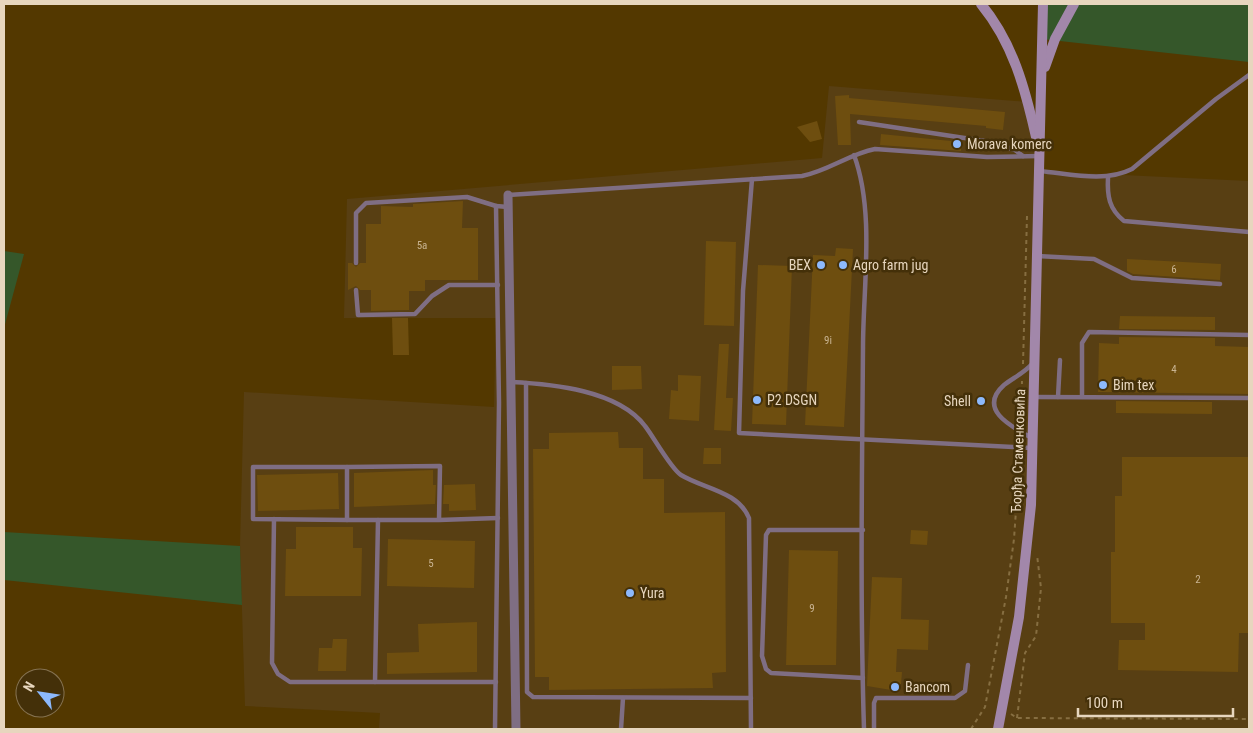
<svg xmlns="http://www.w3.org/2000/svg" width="1253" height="733" viewBox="0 0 1253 733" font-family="'Roboto Condensed',sans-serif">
<rect width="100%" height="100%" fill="#533800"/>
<polygon fill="#583f13" points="829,86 1028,102 1039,153 1039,171 1249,181 1249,729 379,729 380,713 245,706 240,546 244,392 494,407 496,318 344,318 347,199 822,158"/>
<g fill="#35572a">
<polygon points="1043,4 1249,4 1249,62 1042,39"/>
<polygon points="4,251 24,254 4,328"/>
<polygon points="4,532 240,546 242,605 4,580"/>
</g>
<g fill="#6e4e0f">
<polygon points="849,95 849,98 1005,112 1003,130 986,128 986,126 850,114 851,145 838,145 835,96"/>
<polygon points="817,121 822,139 810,142 797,127"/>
<polygon points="881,134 961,142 961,151 880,145"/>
<polygon points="463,201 462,228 478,228 478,280 425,280 425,291 409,291 409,310 371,311 371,290 360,290 356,286 348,290 348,263 352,263 356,267 360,263 366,263 366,224 381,224 381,206 413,207 413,204"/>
<polygon points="706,241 736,242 734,326 704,325"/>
<polygon points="836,248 853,249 844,427 805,425 813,255 835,256"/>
<polygon points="1127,259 1221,264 1220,280 1133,274 1127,271"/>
<polygon points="758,265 792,266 786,425 752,424"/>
<polygon points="1120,316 1215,317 1215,330 1119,329"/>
<polygon points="392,318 408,318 409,355 393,355"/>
<polygon points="1119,337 1215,338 1215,346 1249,347 1249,394 1098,392 1099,343 1119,344"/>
<polygon points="719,344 729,344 726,398 733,398 731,431 714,430"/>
<polygon points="612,366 641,366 642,389 612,390"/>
<polygon points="678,375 701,376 699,421 669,419 671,390 678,391"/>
<polygon points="1116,401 1212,402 1212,414 1116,413"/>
<polygon points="618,432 619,448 643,448 643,479 664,479 664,513 725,512 726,672 712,673 713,688 549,690 549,677 535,677 533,449 549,449 549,433"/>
<polygon points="704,448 721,448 721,464 703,464"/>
<polygon points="1122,457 1249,457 1249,633 1239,633 1238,672 1118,670 1119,640 1145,640 1145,623 1111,623 1111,552 1115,552 1115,496 1122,496"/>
<polygon points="433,470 433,485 436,485 435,504 354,507 354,473"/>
<polygon points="338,473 339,509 258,511 257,475"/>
<polygon points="475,484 476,510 449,511 449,504 443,504 444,485"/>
<polygon points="296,527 353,527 353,548 362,548 361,596 285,596 286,549 296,549"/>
<polygon points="911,530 928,531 927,545 910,544"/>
<polygon points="388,539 475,541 474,588 387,586"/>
<polygon points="789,550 838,551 836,665 786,665"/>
<polygon points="872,577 902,578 901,619 929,620 928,650 897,649 896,672 902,672 901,684 897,684 897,691 867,686"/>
<polygon points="477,622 477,672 387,674 387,653 419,652 418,624"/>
<polygon points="333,639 347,639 346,671 318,671 319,648 332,648"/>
</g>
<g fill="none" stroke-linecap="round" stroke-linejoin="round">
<g stroke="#866e41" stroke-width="2" stroke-dasharray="4 4" stroke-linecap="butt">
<polyline points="1023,364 1027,216"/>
<polyline points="1021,424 1022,381"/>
<polyline points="1011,714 1017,718 1249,719"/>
<polyline points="1017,718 1025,653 1036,636 1041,588 1037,555"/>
<polyline points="971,729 985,707 1006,597 1014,539 1020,453"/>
</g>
<g stroke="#7f6e83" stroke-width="4.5">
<polyline points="859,122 991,142 1015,150 1023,156"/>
<path d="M854,155C875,212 863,287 863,347C862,474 860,602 864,729"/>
<path d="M1040,171C1071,174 1104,183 1132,169L1216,99L1249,75"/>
<path d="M1108,177C1107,196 1109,209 1124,221L1249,232"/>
<polyline points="752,179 743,291 739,433 1032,448"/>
<path d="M508,195L802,176C828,171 849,154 875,149L987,157L1039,156"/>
<polyline points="1037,256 1094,259 1132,278 1220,284"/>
<polyline points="356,263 356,213 366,203 467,197 496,206"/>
<polyline points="356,290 358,315 415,314 432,296 449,285 498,285"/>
<path d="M511,382C552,384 618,390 645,426C653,436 671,469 681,475C704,489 738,491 749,518L751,729"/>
<polyline points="526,383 527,692 533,697 751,698"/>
<polyline points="1082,396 1082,343 1089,332 1249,335"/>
<polyline points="1035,397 1249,398"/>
<polyline points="1058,397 1060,360"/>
<path d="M1032,438C1014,428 976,410 1004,385C1013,378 1024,373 1032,364"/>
<polyline points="274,519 272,663 278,674 290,682 496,682"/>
<polyline points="347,520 253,519 253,467 347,467"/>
<polyline points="439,520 347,520 347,467 440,466 439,520 498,518"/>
<polyline points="863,678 771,673 766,669 762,656 766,535 769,530 863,530"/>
<polyline points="375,682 378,520"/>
<polyline points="495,729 499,403 496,206 508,207"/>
<polyline points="621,729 623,698"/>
<polyline points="874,729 874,703 876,698 955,698 965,691 968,665"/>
</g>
<polyline stroke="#7f6e83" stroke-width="9" points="508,195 516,729"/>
<g stroke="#a287aa" stroke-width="10">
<path d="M981,4C1013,43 1025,88 1036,137"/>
<polyline points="1045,67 1055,39 1074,4"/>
<polyline points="998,729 1019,617 1031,505 1043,4"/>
</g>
</g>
<g fill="#8db9fc" stroke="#443009" stroke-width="2">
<circle cx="957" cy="144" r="5"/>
<circle cx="821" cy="265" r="5"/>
<circle cx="843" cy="265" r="5"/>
<circle cx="1103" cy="385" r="5"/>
<circle cx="757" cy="400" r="5"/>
<circle cx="981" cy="401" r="5"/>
<circle cx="630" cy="593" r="5"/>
<circle cx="895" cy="687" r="5"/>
</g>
<g text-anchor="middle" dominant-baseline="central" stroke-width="5" stroke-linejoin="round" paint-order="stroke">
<g font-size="11" fill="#c9b492">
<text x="422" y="245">5a</text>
<text x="1174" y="269">6</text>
<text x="828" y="340">9i</text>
<text x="1174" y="369">4</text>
<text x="431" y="563">5</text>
<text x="1198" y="579">2</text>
<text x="812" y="608">9</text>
</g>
<g font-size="14" fill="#e7d6be" stroke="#443009" text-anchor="start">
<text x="967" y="144">Morava komerc</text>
<text x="811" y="265" text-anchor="end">BEX</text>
<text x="853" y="265">Agro farm jug</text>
<text x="1113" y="385">Bim tex</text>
<text x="767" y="400">P2 DSGN</text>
<text x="971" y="401" text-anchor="end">Shell</text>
<text x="640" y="593">Yura</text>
<text x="905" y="687">Bancom</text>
</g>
<g font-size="14" fill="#e7d6be" stroke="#443009">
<text transform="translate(1018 451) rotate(-88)">Ђорђа Стаменковића</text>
</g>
</g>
<rect width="1253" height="733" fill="none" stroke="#e7d6be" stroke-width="10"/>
<g transform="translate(40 693) rotate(300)"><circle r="24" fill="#443009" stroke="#857251"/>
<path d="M0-4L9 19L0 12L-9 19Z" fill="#8db9fc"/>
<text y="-8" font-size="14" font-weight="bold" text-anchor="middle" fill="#e7d6be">N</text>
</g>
<path d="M1078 708v8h155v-8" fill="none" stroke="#e7d6be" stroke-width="2.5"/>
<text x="1086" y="708" font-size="15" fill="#e7d6be" stroke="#443009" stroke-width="4" paint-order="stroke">100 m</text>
</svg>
